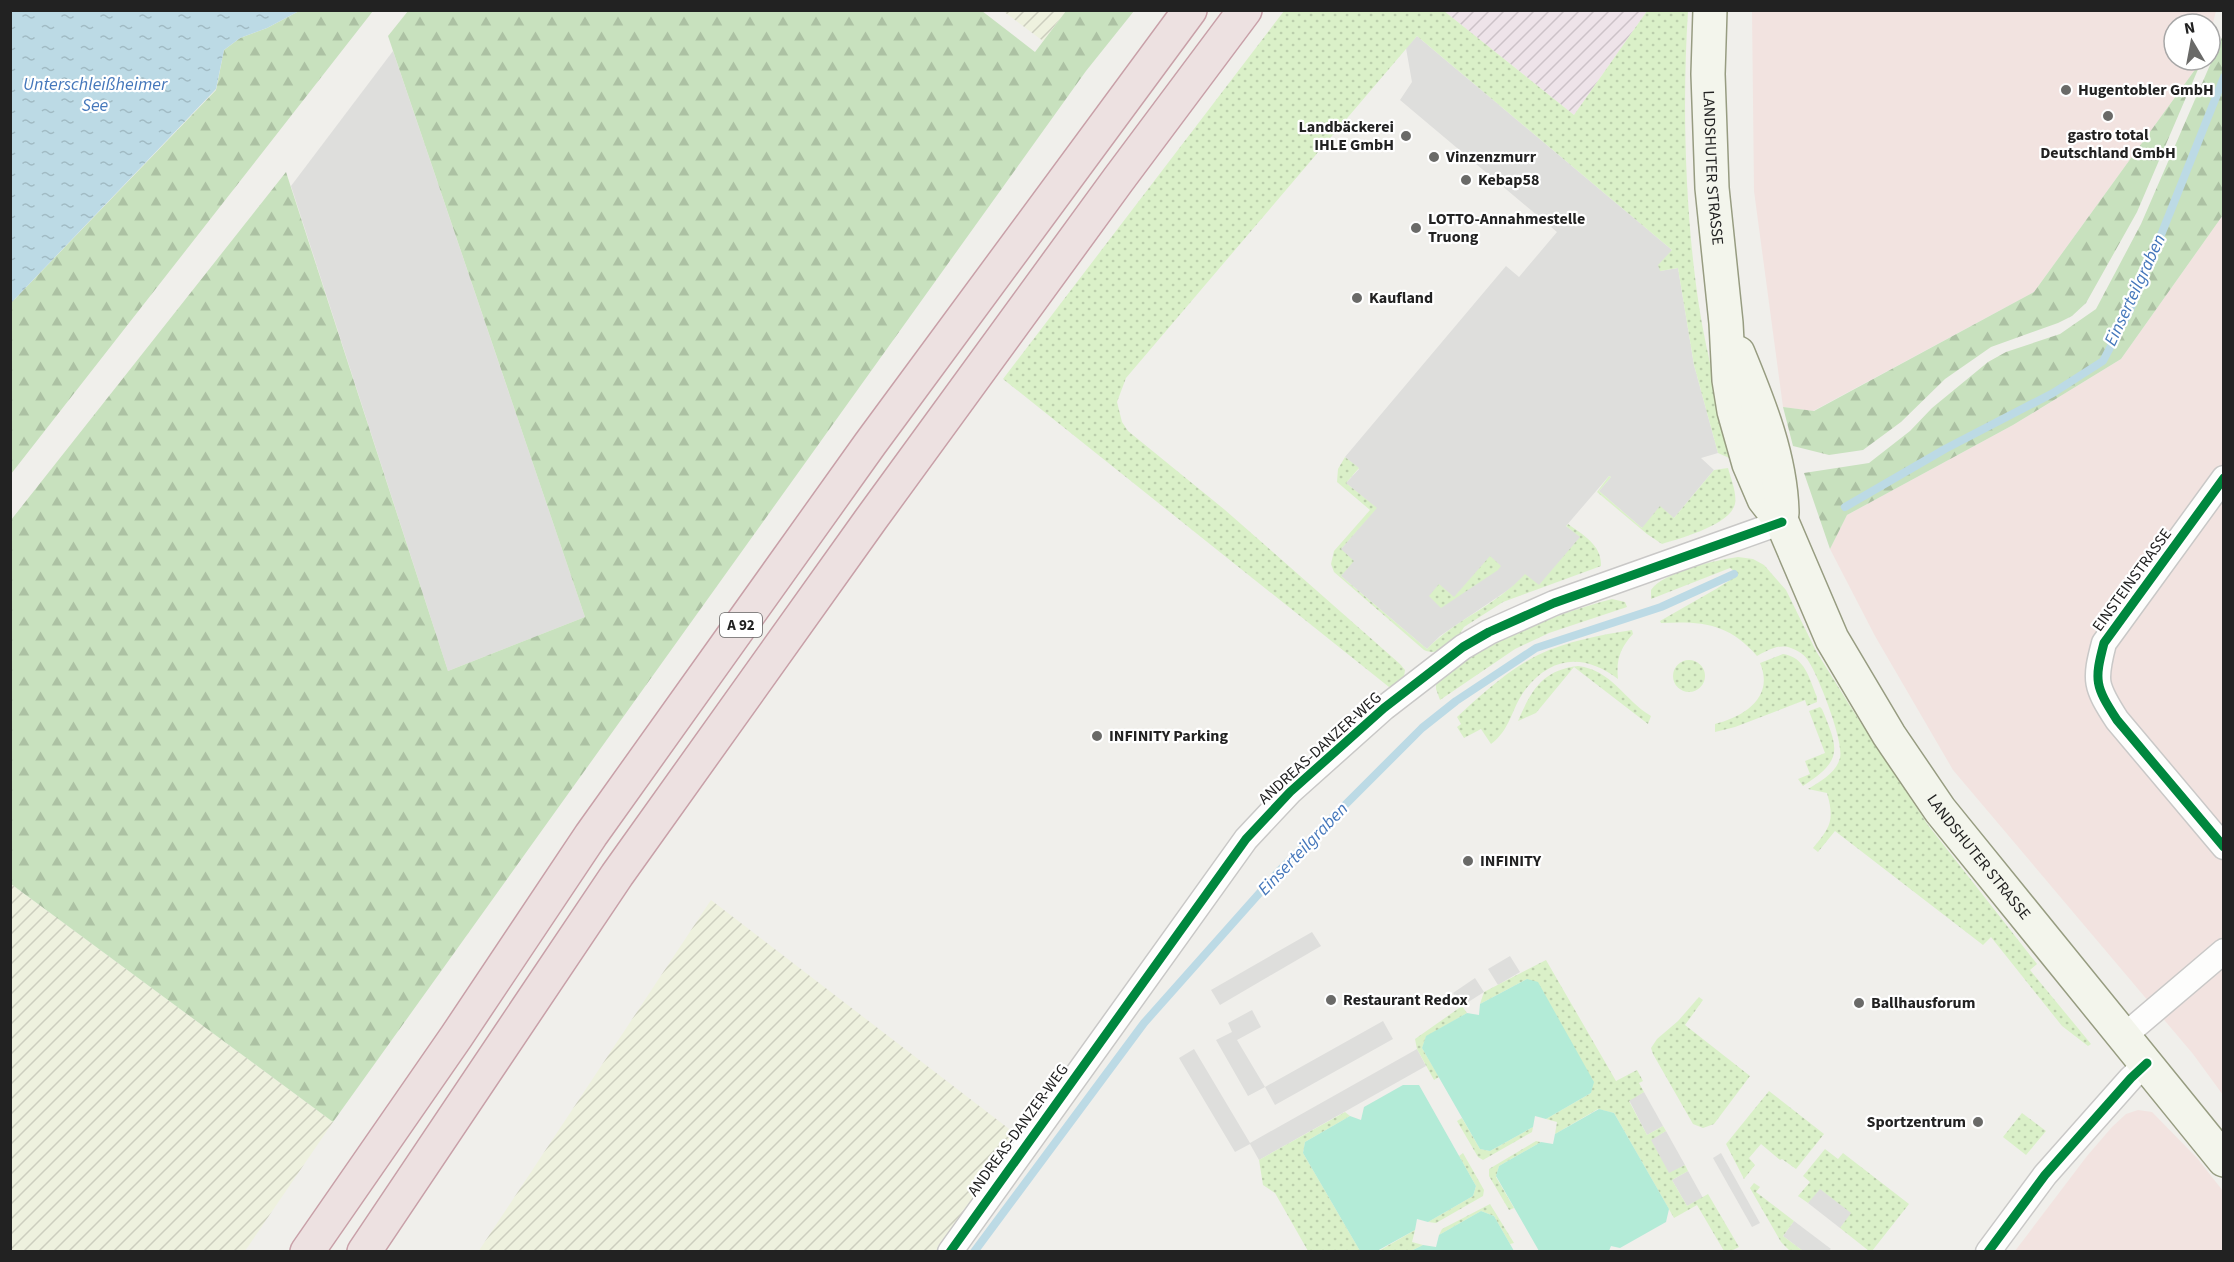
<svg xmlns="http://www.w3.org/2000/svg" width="2234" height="1262" viewBox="0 0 2234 1262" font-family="'Source Sans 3',sans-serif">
<defs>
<pattern id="industrial-furrows" width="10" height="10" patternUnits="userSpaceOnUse" patternTransform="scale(1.5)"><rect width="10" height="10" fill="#eee3e9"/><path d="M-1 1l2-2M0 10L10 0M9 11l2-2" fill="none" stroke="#ccc2c8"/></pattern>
<pattern id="farmland-furrows" width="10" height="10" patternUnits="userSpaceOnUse" patternTransform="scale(1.5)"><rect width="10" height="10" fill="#eef1de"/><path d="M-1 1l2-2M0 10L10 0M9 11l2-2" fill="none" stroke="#cccebe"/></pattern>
<pattern id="grass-dots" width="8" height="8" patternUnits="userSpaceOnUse" patternTransform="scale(1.5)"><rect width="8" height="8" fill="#daf0c8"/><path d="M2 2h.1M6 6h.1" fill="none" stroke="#bbceac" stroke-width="1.8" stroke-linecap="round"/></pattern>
<pattern id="forest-firs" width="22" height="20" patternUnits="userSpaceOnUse" patternTransform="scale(1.5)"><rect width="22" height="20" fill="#c8e1be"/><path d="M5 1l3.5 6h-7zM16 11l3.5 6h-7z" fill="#acc1a3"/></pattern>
<pattern id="water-ripples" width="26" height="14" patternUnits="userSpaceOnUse" patternTransform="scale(1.5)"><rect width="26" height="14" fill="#bcdae5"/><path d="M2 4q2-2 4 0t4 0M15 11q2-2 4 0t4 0" fill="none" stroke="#a1bbc4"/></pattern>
</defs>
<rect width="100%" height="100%" fill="#f0efeb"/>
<g fill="#f2e3e0">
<polygon points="1752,11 2216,11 2210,35 2210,24 2174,24 2174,60 2202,60 2034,292 1813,411 1783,407 1754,191"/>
<polygon points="2223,215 2223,1095 2193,1054 1953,770 1875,636 1830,549 1847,515 2013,425 2121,359"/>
<polygon points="2138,1110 2152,1112 2197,1158 2223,1191 2223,1251 2015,1251 2087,1156 2112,1127 2126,1114"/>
</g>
<polygon fill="url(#industrial-furrows)" points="1444,11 1647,11 1574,115"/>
<g fill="#dededc">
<polygon points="1417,36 1672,250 1660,271 1678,268 1694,365 1718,453 1701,458 1714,470 1674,518 1642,528 1599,491 1611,477 1609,476 1566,526 1581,537 1539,586 1514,586 1440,636 1427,649 1341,576 1341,549 1376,508 1346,483 1359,469 1345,457 1506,266 1519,277 1557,232 1400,100 1412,82 1406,48"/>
<polygon points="393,51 585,617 448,671 291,186"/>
<polygon points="1312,932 1321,946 1220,1005 1211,990"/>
<polygon points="1510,956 1520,972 1498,985 1488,969"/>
<polygon points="1475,978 1484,992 1462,1006 1453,993"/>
<polygon points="1252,1010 1261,1027 1237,1040 1265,1087 1383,1021 1393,1039 1275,1105 1265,1087 1248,1096 1216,1040 1232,1032 1228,1023"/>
<polygon points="1194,1049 1250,1143 1417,1049 1426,1066 1259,1160 1250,1144 1235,1152 1179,1058"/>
<polygon points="1644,1092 1663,1126 1647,1135 1629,1100"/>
<polygon points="1666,1131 1685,1165 1669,1174 1650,1140"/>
<polygon points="1721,1153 1760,1223 1752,1227 1713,1158"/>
<polygon points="1688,1171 1703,1198 1687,1206 1672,1180"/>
<polygon points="1819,1188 1852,1213 1840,1228 1808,1203"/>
<polygon points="1794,1221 1831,1249 1828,1251 1803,1251 1783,1236"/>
</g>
<g fill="url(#farmland-furrows)">
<polygon points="1003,11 1066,11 1043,41"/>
<polygon points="11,884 333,1122 245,1251 11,1251"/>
<polygon points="711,900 1021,1138 936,1251 478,1252"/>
</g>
<g fill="url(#grass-dots)">
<path d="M1284,11H1444L1574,115L1647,11H1688C1682,104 1685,214 1699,306C1707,359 1722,410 1736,461L1718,453L1694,365L1678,268L1660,271L1658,265L1672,250L1417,36L1126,378L1117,402L1122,422L1128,431L1225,510L1400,664L1405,670L1404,677L1394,691L1003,379Z"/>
<path d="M1345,457L1359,468L1346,483L1377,508L1341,549L1354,561L1341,576L1427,649C1456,619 1497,605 1525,574L1539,585L1580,537L1566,526L1568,524C1583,535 1602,545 1601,566L1503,602L1464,627C1457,640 1441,658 1424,650L1334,572L1331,564L1334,551L1370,510L1337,482L1338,469Z"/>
<path d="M1728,468C1731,479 1737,493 1735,504C1730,525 1681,538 1662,544L1647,534L1597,492L1609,476L1611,477L1599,491L1642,528L1660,506L1674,518L1714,470Z"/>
<polygon points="1490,556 1501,566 1498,570 1441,608 1429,596 1439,584 1454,597"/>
<path d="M1738,557L1753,559L1764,565L1786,590L1816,651L1857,717L1928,825L2037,964L2030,970L2091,1044L2088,1046L2062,1026L1991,937L1983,945L1835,831L1818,852L1813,848C1830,827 1835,821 1827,793L1808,789C1821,781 1836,773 1840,758C1844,741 1819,678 1809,662C1805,655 1799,651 1791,648C1779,643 1767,651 1757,656C1729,623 1701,621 1661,623L1660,621L1716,589L1735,577L1734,571L1730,568L1651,599V590C1663,572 1716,560 1738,557Z"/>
<path d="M1612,599L1625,602L1627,607L1549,633L1515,649L1440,700L1436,689V682C1486,642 1551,615 1612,599Z"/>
<path d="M1632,630L1633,634C1620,648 1616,660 1618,679C1585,654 1552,655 1525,690C1511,709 1511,729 1491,744L1481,729L1464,738L1457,727L1461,724L1457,717C1481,695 1508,670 1538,655C1567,641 1600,635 1632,630Z"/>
<path d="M1783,654C1805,657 1809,678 1817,697V702L1807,706L1805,700L1735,727L1715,732V724C1743,717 1775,698 1760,663Z"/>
<circle cx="1689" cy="676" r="16"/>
<path d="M1578,666C1612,670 1624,700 1651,716L1648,724L1574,667L1536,713L1518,721C1531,691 1542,670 1578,666Z"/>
<path d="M1820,707L1822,709C1839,750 1843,760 1803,786L1798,779L1810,774L1805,761L1825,753L1809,711Z"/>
<polygon points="1546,960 1616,1081 1637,1070 1643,1081 1639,1083 1644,1092 1629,1101 1647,1135 1663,1126 1666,1131 1651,1140 1669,1173 1685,1165 1688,1171 1672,1180 1687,1206 1708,1194 1739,1247 1731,1251 1724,1251 1697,1205 1674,1218 1614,1113 1598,1109 1555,1134 1557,1122 1546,1119 1591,1093 1527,979 1480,1004 1484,992"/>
<polygon points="1699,997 1703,1000 1685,1025 1750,1076 1714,1124 1703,1128 1693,1124 1653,1054 1651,1048 1657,1039 1678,1021"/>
<polygon points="1462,1006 1467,1013 1426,1037 1422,1048 1439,1077 1434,1080 1417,1049 1415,1039"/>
<polygon points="1769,1091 1824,1134 1796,1169 1782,1159 1780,1160 1761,1144 1749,1158 1755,1165 1744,1179 1726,1144"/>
<polygon points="1345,1112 1350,1116 1305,1142 1303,1153 1360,1251 1308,1251 1275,1193 1263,1185 1259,1160"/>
<polygon points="2022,1113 2046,1131 2026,1155 2003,1137"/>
<polygon points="1462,1118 1480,1149 1490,1151 1533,1127 1532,1132 1483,1160 1478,1157 1457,1121"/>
<polygon points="1536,1141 1541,1142 1499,1166 1496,1177 1514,1208 1509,1210 1489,1176 1489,1169"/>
<polygon points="1825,1149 1838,1159 1843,1153 1909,1204 1872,1251 1869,1251 1840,1228 1851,1213 1820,1189 1808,1203 1798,1196 1810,1182 1803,1176"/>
<polygon points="1463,1153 1484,1190 1483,1196 1436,1223 1428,1222 1473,1196 1476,1186 1459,1156"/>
<polygon points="1754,1183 1760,1187 1756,1192 1794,1221 1783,1236 1803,1251 1790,1251 1781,1242 1750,1188"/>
<polygon points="1490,1204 1514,1243 1510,1244 1494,1216 1481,1211 1439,1235 1442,1229"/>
<polygon points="1415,1230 1412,1242 1423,1245 1411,1251 1377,1252"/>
</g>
<g fill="url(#forest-firs)">
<polygon points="299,11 373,11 11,474 11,303 216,90 224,50 240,38 267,28"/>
<polygon points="408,11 982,11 1035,52 1066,11 1134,11 1086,71 333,1122 11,884 11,520 286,172 448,671 585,617 388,36"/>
<polygon points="2223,35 2223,215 2121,359 2013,425 1847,515 1830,549 1804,473 1869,463 1910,431 1932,408 1988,362 2006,352 2060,334 2096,309 2141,224"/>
<polygon points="2202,60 2137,212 2086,303 2072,316 2058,323 1991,347 1945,379 1901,422 1863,450 1829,455 1793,446 1783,407 1814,411 2034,292"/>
</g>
<g fill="#b3ebd7">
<polygon points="1527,979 1538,982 1594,1082 1591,1093 1546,1119 1535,1116 1533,1127 1490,1151 1480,1149 1422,1048 1426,1036 1467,1013 1479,1015 1480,1004"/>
<polygon points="1403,1085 1419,1085 1476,1186 1473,1196 1428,1222 1417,1219 1415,1230 1377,1251 1360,1251 1303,1153 1305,1142 1350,1116 1361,1120 1364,1107"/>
<polygon points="1599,1109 1614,1113 1669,1209 1666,1222 1620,1248 1611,1246 1609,1251 1539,1251 1496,1176 1499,1166 1541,1142 1553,1144 1555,1134"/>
<polygon points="1481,1211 1494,1216 1514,1251 1411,1251 1423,1245 1436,1247 1439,1235"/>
</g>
<polygon fill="url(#water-ripples)" points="11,10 299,11 267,28 240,38 224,50 216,89 11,303"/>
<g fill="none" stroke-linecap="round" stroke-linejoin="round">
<g stroke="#bcdae5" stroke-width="8">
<polyline points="1845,507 1945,449 2053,393 2103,361 2129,312 2155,250 2224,77"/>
<polyline points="974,1252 1144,1023 1280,870 1422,728 1456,701 1536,648 1661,607 1734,574"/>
</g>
<defs>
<g id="minor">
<path d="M2224,478L2104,643C2094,681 2095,686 2117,720L2224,847"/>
<polyline points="2124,1036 2224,951"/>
<polyline points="950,1252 1246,839 1290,792 1384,708 1463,647 1489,632 1554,603 1782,522"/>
<polyline points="1988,1252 2045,1175 2131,1078 2147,1063"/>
</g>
<g id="secondary">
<path id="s1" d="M1710,10L1708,74L1712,188L1726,323L1729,380L1734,411L1749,464L1764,499L1782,522L1832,639L1889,735L1940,810L2224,1160"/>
<path d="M1738,353C1759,404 1781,458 1782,513"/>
</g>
<g id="motorway">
<polyline points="307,1252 456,1037 591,835 870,444 1190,10"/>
<polyline points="364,1252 617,875 871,519 1118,180 1245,10"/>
</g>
</defs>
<use href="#minor" stroke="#c9c8c7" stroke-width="27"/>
<use href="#secondary" stroke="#979c81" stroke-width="36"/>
<use href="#motorway" stroke="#c8a0a8" stroke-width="36"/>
<use href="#minor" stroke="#fdfdfc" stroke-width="24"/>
<use href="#secondary" stroke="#f3f5ec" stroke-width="33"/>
<use href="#motorway" stroke="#ede1e1" stroke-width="33"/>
<defs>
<g id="cycleway">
<path d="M2224,478L2104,643C2094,681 2095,686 2117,720L2224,847"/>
<polyline points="950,1252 1246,839 1290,792 1384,708 1463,647 1489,632 1554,603 1782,522"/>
<polyline points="1988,1252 2045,1175 2131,1078 2147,1063"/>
</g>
</defs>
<use href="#cycleway" stroke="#fff" stroke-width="13"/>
<use href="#cycleway" stroke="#00873e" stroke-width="9"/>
</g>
<g fill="#6a6a68" stroke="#fff" stroke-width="2">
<circle cx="2066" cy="90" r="6"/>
<circle cx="2108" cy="116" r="6"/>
<circle cx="1406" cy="136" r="6"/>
<circle cx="1434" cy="157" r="6"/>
<circle cx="1466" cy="180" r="6"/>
<circle cx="1416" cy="228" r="6"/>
<circle cx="1357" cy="298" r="6"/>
<circle cx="1097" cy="736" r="6"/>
<circle cx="1468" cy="861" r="6"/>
<circle cx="1331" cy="1000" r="6"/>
<circle cx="1859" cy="1003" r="6"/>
<circle cx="1978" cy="1122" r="6"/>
</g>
<g text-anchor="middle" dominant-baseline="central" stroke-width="4.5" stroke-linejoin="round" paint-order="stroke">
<rect fill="#fff" stroke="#646464" stroke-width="1.5" x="720" y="613" width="42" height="24" rx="4.5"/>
<g font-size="15" font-weight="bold" fill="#222">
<text x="741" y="625">A 92</text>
</g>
<g font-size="16" font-weight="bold" fill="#222" stroke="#fff" text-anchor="start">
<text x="2078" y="90">Hugentobler GmbH</text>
<text x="1394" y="127" text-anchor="end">Landbäckerei<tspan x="1394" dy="18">IHLE GmbH</tspan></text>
<text x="2108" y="135" text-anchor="middle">gastro total<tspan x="2108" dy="18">Deutschland GmbH</tspan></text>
<text x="1446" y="157">Vinzenzmurr</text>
<text x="1478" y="180">Kebap58</text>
<text x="1428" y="219">LOTTO-Annahmestelle<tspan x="1428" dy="18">Truong</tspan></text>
<text x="1369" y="298">Kaufland</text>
<text x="1109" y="736">INFINITY Parking</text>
<text x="1480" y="861">INFINITY</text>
<text x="1343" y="1000">Restaurant Redox</text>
<text x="1871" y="1003">Ballhausforum</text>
<text x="1966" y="1122" text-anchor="end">Sportzentrum</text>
</g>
<g font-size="16" fill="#222" stroke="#fff">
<text stroke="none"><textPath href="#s1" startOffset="158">LANDSHUTER STRASSE</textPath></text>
<text transform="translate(2132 580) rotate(-54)">EINSTEINSTRASSE</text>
<text transform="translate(1320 748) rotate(-42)">ANDREAS-DANZER-WEG</text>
<text stroke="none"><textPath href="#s1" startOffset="915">LANDSHUTER STRASSE</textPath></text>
<text transform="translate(1018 1130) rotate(-54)">ANDREAS-DANZER-WEG</text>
</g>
<g font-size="18" font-style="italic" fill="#4577bb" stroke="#fff">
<text x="95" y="84">Unterschleißheimer<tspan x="95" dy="21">See</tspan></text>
<text transform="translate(2135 290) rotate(-65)">Einserteilgraben</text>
<text transform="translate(1303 849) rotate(-46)">Einserteilgraben</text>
</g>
</g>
<rect width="2234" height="1262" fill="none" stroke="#222222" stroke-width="24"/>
<g transform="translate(2192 42) rotate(350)"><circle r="28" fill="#ffffff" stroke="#a7a7a7" stroke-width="1.5"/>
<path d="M0-4.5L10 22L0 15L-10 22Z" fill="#6a6a68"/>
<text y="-9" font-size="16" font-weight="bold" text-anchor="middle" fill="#222222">N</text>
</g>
</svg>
